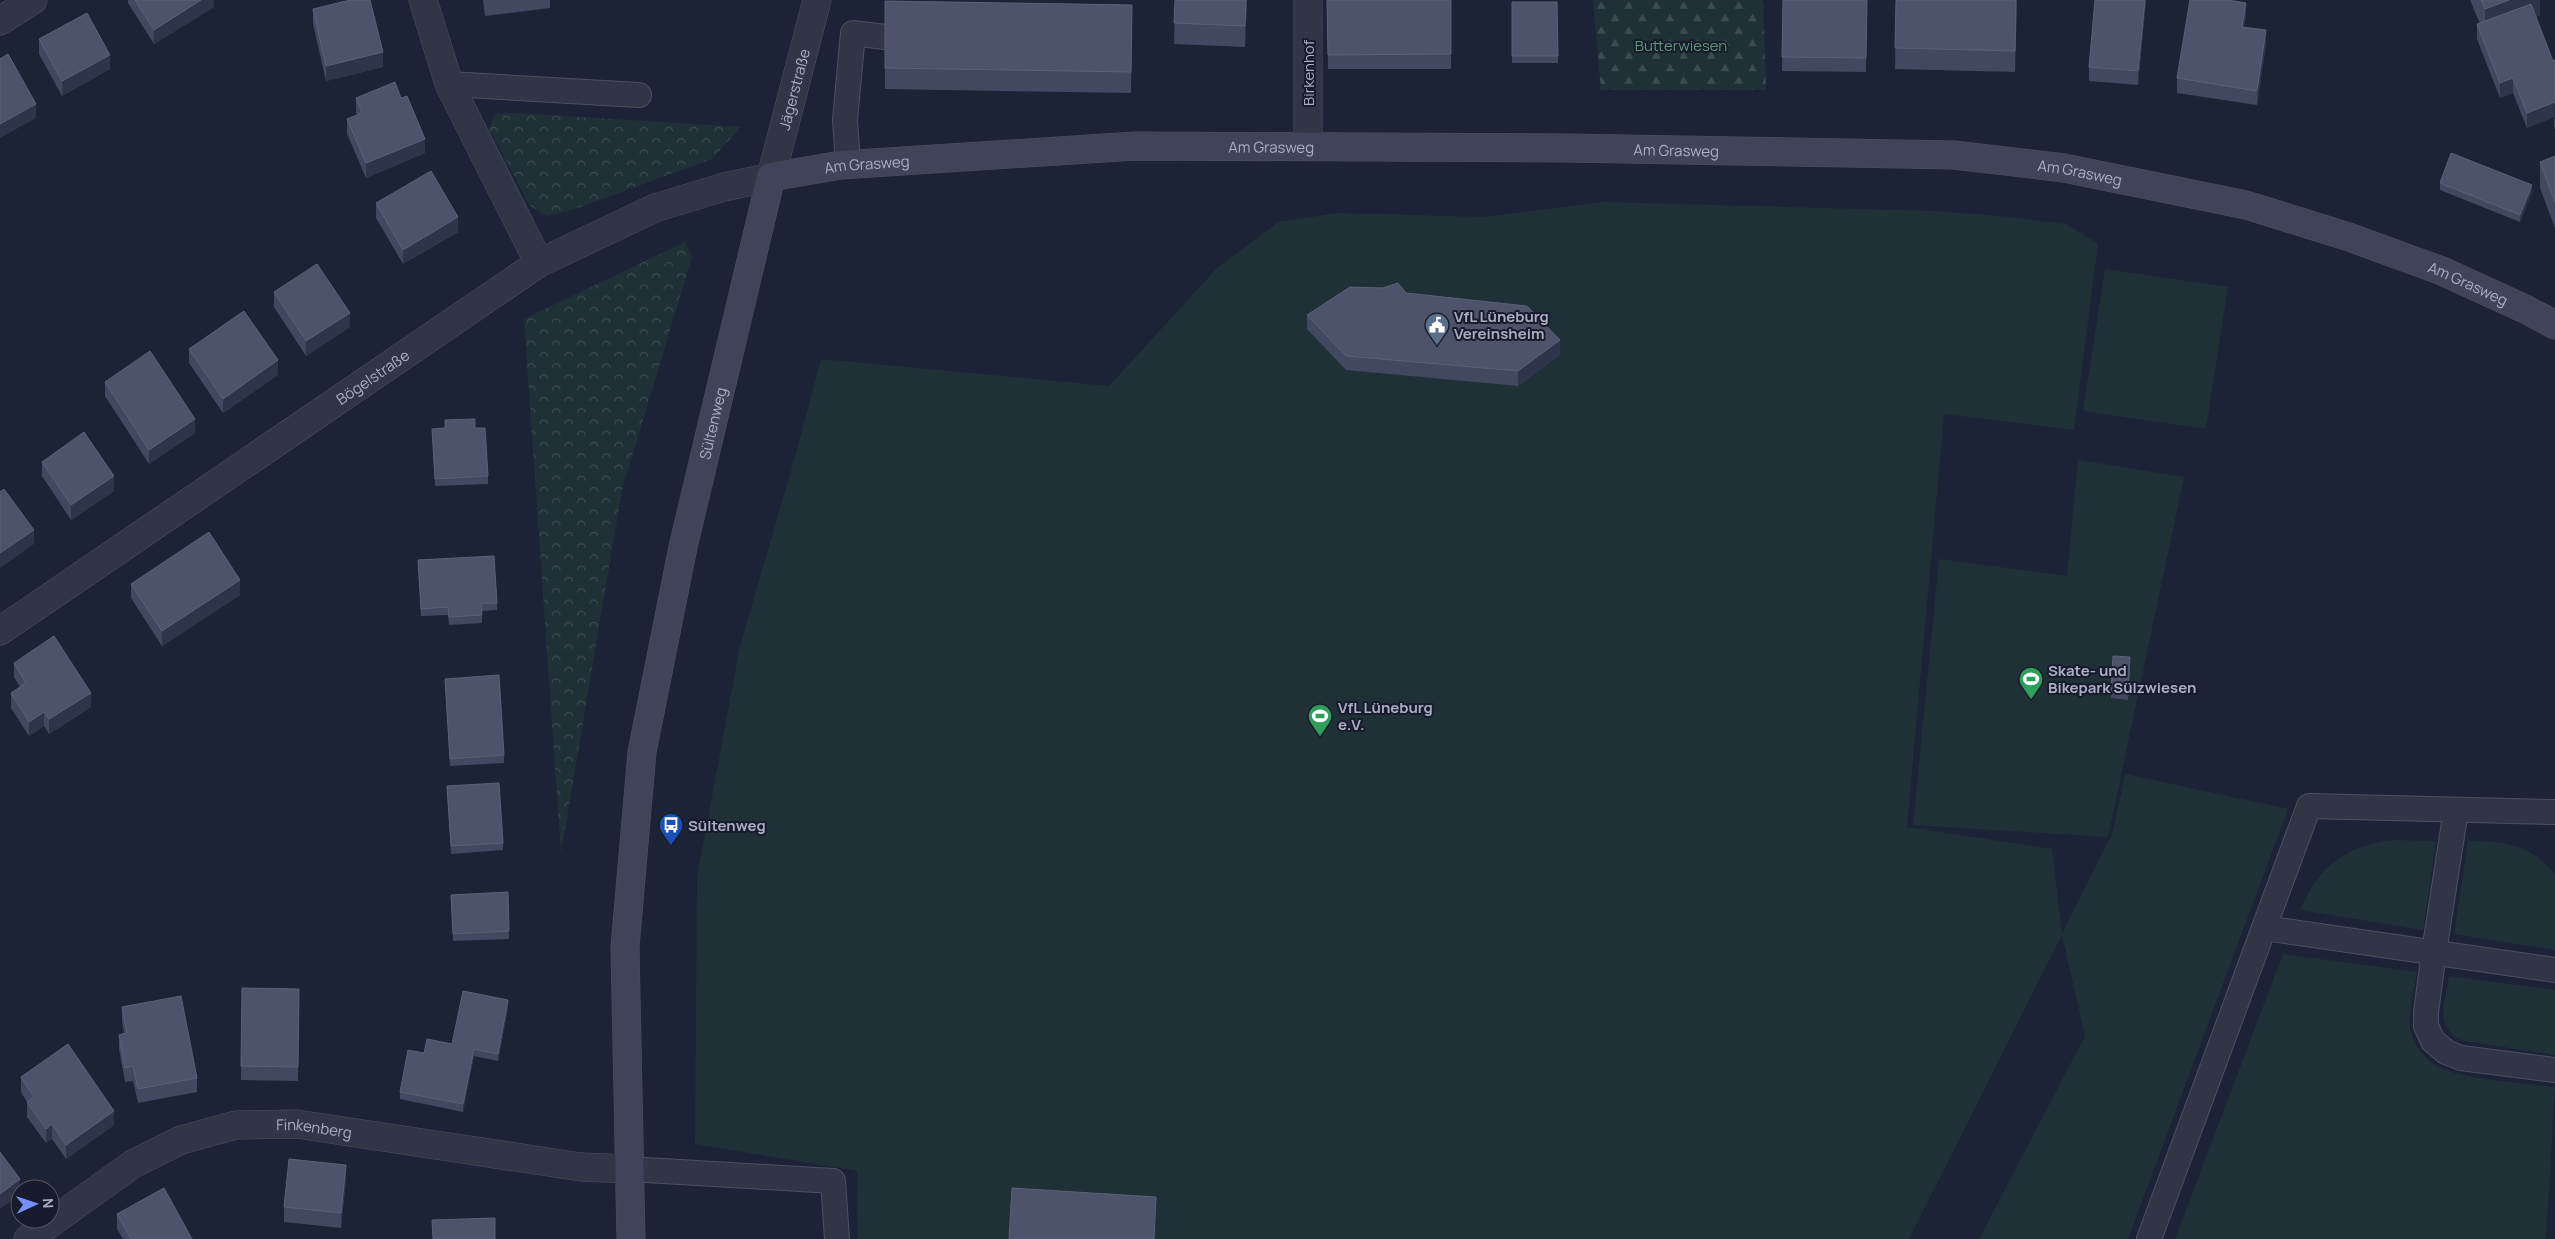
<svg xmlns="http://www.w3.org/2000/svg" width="2555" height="1239" viewBox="0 0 2555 1239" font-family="Manrope,sans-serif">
<defs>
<pattern id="forest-firs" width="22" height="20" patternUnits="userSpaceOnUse" patternTransform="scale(1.25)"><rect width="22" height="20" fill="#1f3037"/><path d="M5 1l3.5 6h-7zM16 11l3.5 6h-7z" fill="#3d4b52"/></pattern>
<pattern id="park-crowns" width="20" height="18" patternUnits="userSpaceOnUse" patternTransform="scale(1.25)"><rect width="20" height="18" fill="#1f3037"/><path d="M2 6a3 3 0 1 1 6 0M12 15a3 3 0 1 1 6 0" fill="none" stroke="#3d4b52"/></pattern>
</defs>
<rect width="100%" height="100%" fill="#1d2336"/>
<g fill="#1f3037">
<polygon points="1604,202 1934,211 2000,216 2066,224 2098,244 2074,430 1944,414 1907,827 2052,849 2062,933 2113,832 2125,774 2288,809 2128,1239 1979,1239 2085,1036 2062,935 1909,1239 858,1239 857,1171 695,1144 697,877 740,646 795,457 821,359 1109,386 1217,268 1278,222 1338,213 1484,217"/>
<polygon points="2105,269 2228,287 2206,429 2083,411"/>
<polygon points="2078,460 2184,477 2108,837 1913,825 1939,559 2067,576"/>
<path d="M2393,840L2436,841L2423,930L2300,910C2319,866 2345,846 2393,840Z"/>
<path d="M2468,841C2502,841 2534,844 2555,876V950L2454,934Z"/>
<path d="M2283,954L2417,972C2414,992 2405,1019 2413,1039C2418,1050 2428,1062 2439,1067C2464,1080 2525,1083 2555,1087L2546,1239H2175Z"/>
<path d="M2449,976L2555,990V1055L2464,1041C2433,1029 2445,1002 2449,976Z"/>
</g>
<polygon fill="url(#forest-firs)" points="1593,0 1763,0 1766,90 1601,90"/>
<g fill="url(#park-crowns)">
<polygon points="515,113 741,127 712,159 572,210 547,216 530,206 489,129 495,114"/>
<polygon points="685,242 692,257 622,490 561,853 524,319"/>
</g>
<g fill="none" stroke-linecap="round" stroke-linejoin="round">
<defs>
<g id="service">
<polyline points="449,84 639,95"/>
<polyline points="848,165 845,120 853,33 885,37"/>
<polyline points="2456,810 2434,952 2426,1012 2426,1026 2433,1041 2446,1052 2461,1058 2555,1070"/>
<polyline points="2264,928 2555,970"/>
<polyline points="629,1169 833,1181 837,1239"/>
<polyline points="2149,1239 2309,806 2555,812"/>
</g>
<g id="minor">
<polyline points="423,0 449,84 539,263"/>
<polyline points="1308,0 1308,146"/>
<polyline points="0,21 33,0"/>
<path id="s1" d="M0,631L539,263L655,208L724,187L771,177L817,0"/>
<path id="s2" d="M28,1239L133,1164L181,1140L236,1125L297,1124L581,1167L629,1169"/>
</g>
<g id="secondary">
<path id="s3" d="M631,1239L625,947L642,752L683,547L771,177L841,165L1135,146L1568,148L1954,155L2064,168L2246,205L2349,237L2442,271L2525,309L2555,325"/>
</g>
</defs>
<use href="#service" stroke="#4c5062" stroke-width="26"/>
<use href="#minor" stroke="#4c5062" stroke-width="29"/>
<use href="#secondary" stroke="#4c5062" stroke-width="29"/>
<use href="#service" stroke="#313647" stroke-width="24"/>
<use href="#minor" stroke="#313647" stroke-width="28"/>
<use href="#secondary" stroke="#3f445a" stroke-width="28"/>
</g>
<g fill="#41485f">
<polygon points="128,0 214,0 214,7 154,44 128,3"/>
<polygon points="483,0 550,0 550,8 485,16"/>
<polygon points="1175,0 1247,0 1245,47 1174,44"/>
<polygon points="1327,0 1451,0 1451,69 1328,69"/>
<polygon points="1783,0 1867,0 1866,72 1782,71"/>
<polygon points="1896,0 2017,0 2015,72 1895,69"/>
<polygon points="2146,0 2138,85 2089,81 2089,67"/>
<polygon points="2470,0 2540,0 2540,15 2536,17 2527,128 2513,93 2500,98 2477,39 2477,24 2480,24"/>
<polygon points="885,1 1132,5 1131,93 885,89"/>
<polygon points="1512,2 1557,2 1558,63 1512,63"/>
<polygon points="313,9 383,67 326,81 313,24"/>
<polygon points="2246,17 2244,27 2266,45 2257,105 2177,93 2177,78"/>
<polygon points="39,39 110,69 62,96 39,54"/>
<polygon points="356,98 401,98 425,153 366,178 347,134 347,119 357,115 356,113"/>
<polygon points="2555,118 2555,130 2554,126 2554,119"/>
<polygon points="2555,156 2555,228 2540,188 2540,162"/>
<polygon points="2440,183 2532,192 2520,222 2440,190"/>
<polygon points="376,203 458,232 403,264 376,218"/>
<polygon points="274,292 350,327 306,356 274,307"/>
<polygon points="1406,293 1560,355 1518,386 1346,370 1307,329 1307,315"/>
<polygon points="189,349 278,375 223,413 189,363"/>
<polygon points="105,382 195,433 149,464 105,396"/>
<polygon points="475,428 488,476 488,484 435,486 432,429"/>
<polygon points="42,462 114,491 71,520 42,476"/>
<polygon points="418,560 497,603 497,610 482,611 482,623 449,625 448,615 421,616"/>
<polygon points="131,584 240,595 162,646 131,598"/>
<polygon points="14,663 91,707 49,734 44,726 29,736 11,708 11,693 20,687 14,677"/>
<polygon points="2130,665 2128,700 2111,698 2111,691"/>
<polygon points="445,679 504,755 504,763 450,766"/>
<polygon points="447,786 503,843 503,850 451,854"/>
<polygon points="508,892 509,939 453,941 451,895"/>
<polygon points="242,988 299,989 298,1081 241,1080"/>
<polygon points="122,1007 197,1078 197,1092 138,1103 133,1081 125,1082 119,1049 119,1035 124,1033 122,1022"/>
<polygon points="508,1008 498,1061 474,1056 463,1112 400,1099 400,1092 424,1053 452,1044"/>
<polygon points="21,1077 114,1125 66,1159 52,1139 46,1143 27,1117 27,1102 21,1092"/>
<polygon points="346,1180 341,1228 284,1222 284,1207"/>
<polygon points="117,1214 192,1239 123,1239 117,1229"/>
</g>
<g fill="#2e344a">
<polygon points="201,0 214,0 214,7 154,44 154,30"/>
<polygon points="1246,0 1247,0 1245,47 1245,26"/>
<polygon points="2016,0 2017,0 2015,72 2015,51"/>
<polygon points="2145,0 2146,0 2138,85 2138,71"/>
<polygon points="2509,0 2540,0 2540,15 2485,35 2485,9"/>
<polygon points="2246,3 2246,17 2242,41 2242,27"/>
<polygon points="2266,30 2266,45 2257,105 2257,91"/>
<polygon points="383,52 383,67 326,81 326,66"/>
<polygon points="110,55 110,69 62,96 62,81"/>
<polygon points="2513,78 2513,93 2500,98 2500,83"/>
<polygon points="2555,102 2555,117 2527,128 2527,113"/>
<polygon points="36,104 36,118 0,138 0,124"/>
<polygon points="425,139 425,153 366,178 366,163"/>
<polygon points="2532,185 2532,192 2520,222 2520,215"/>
<polygon points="458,217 458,232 403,264 403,250"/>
<polygon points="350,313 350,327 306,356 306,341"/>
<polygon points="1560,340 1560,355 1518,386 1518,371"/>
<polygon points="278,360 278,375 223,413 223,399"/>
<polygon points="195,419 195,433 149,464 149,450"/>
<polygon points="114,476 114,491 71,520 71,505"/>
<polygon points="34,530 34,544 0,568 0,553"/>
<polygon points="240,580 240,595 162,646 162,631"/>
<polygon points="91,693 91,707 49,734 49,719"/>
<polygon points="44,712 44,726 29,736 29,722"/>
<polygon points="508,1000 508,1008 498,1061 498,1054"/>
<polygon points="474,1049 474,1056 463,1112 463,1104"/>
<polygon points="114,1111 114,1125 66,1159 66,1145"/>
<polygon points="52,1124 52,1139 46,1143 46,1129"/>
<polygon points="346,1165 346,1180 341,1228 341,1213"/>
<polygon points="20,1179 20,1194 0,1209 0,1194"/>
<polygon points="1156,1197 1156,1212 1154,1239"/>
</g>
<g fill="#4c536a" stroke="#5b6178">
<polygon points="135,0 201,0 154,30"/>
<polygon points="350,0 370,0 383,52 326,66 313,9"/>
<polygon points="1175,0 1246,0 1245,26 1174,23"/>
<polygon points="1327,0 1451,0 1451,54 1328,55"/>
<polygon points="1783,0 1867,0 1866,58 1782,57"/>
<polygon points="1896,0 2016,0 2015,51 1895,48"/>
<polygon points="2095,0 2145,0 2138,71 2089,67"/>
<polygon points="2190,0 2228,0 2246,3 2242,27 2266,30 2257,91 2177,78"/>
<polygon points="2481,0 2509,0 2485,9"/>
<polygon points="885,1 1132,5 1131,72 885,68"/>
<polygon points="1512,2 1557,2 1558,56 1512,56"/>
<polygon points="2531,4 2553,61 2555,60 2555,102 2527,113 2513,78 2500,83 2477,24"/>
<polygon points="87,13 110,55 62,81 39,39"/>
<polygon points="8,54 36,104 0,124 0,59"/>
<polygon points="395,82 401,98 407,96 425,139 366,163 347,119 362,113 356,98"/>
<polygon points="2451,153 2532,185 2520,215 2440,183"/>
<polygon points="2555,156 2555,202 2540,162"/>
<polygon points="431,171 458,217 403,250 376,203"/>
<polygon points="317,264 350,313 306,341 274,292"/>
<polygon points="1398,283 1406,293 1527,306 1560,340 1518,371 1346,356 1307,315 1350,287 1383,288"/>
<polygon points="244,311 278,360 223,399 189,349"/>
<polygon points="150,351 195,419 149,450 105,382"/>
<polygon points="475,419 475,428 485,428 488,476 435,479 432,429 445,428 445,420"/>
<polygon points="84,432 114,476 71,505 42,462"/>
<polygon points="4,489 34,530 0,553 0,492"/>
<polygon points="209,532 240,580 162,631 131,584"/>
<polygon points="494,556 497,603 481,603 482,615 449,617 448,607 421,609 418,560"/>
<polygon points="54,636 91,693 49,719 44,712 29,722 11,693 26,683 14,663"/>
<polygon points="2113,656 2130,657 2128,692 2111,691"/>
<polygon points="499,675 504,755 450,759 445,679"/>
<polygon points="499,783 503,843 451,846 447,786"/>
<polygon points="508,892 509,931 453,934 451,895"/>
<polygon points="242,988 299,989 298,1067 241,1066"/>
<polygon points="463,991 508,1000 498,1054 474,1049 463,1104 400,1092 408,1050 424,1053 427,1039 452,1044"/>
<polygon points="181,996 197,1078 138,1089 133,1066 125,1068 119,1035 127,1033 122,1007"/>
<polygon points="68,1044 114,1111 66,1145 52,1124 46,1129 27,1102 34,1097 21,1077"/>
<polygon points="0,1152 20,1179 0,1194"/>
<polygon points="289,1159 346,1165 341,1213 284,1207"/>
<polygon points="164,1188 192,1239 131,1239 117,1214"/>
<polygon points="1012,1188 1156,1197 1154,1239 1009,1239"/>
<polygon points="495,1218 495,1239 433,1239 432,1220"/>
</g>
<defs>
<symbol id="civic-pin" viewBox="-11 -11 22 30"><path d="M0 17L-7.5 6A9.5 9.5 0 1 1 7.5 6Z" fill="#5c6f8a" stroke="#171b2b"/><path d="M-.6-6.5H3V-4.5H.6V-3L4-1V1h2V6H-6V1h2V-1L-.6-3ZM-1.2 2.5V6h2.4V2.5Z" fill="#fff"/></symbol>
<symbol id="stadium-pin" viewBox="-11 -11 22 30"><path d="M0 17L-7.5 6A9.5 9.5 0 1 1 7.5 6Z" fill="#2e9e5b" stroke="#171b2b"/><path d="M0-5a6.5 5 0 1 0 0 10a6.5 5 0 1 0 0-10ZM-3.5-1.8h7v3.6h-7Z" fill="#fff"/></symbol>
<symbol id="bus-pin" viewBox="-11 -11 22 30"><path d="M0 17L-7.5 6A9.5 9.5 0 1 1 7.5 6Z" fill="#1a4fb4" stroke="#171b2b"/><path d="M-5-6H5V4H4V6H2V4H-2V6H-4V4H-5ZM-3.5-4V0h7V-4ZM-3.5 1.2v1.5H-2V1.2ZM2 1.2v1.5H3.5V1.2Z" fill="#fff"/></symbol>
</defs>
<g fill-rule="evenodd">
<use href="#civic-pin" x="1423" y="311" width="28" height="38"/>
<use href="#stadium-pin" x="2017" y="665" width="28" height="38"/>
<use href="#stadium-pin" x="1306" y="702" width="28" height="38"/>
<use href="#bus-pin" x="657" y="811" width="28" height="38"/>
</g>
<g text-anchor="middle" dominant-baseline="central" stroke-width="4" stroke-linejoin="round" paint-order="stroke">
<g font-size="15" fill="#629577" stroke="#171b2b">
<text x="1681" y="45">Butterwiesen</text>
</g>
<g font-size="15" fill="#aaafc4" stroke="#171b2b">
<text transform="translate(1308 73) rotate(-90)">Birkenhof</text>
<text stroke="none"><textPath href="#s1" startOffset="992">Jägerstraße</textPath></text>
<text stroke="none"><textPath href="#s3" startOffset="1579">Am Grasweg</textPath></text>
<text stroke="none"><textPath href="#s3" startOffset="1984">Am Grasweg</textPath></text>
<text stroke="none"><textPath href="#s3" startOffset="1174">Am Grasweg</textPath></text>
<text stroke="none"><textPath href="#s3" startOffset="2389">Am Grasweg</textPath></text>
<text stroke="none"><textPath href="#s3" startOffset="2794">Am Grasweg</textPath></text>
<text stroke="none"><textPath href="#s1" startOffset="451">Bögelstraße</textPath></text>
<text stroke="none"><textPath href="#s3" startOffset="824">Sültenweg</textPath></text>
<text stroke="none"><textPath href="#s2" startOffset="318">Finkenberg</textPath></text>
</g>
<g font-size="15" font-weight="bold" fill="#aaafc4" stroke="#171b2b" text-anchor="start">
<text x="1454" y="316">VfL Lüneburg<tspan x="1454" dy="17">Vereinsheim</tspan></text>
<text x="2048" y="670">Skate- und<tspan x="2048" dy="17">Bikepark Sülzwiesen</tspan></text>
<text x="1338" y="707">VfL Lüneburg<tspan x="1338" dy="17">e.V.</tspan></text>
<text x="688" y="825">Sültenweg</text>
</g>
</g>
<g transform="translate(35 1204) rotate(87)"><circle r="24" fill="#171b2b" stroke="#525668"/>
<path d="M0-4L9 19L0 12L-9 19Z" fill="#7690fe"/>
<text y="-8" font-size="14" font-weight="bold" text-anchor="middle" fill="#aaafc4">N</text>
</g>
</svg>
